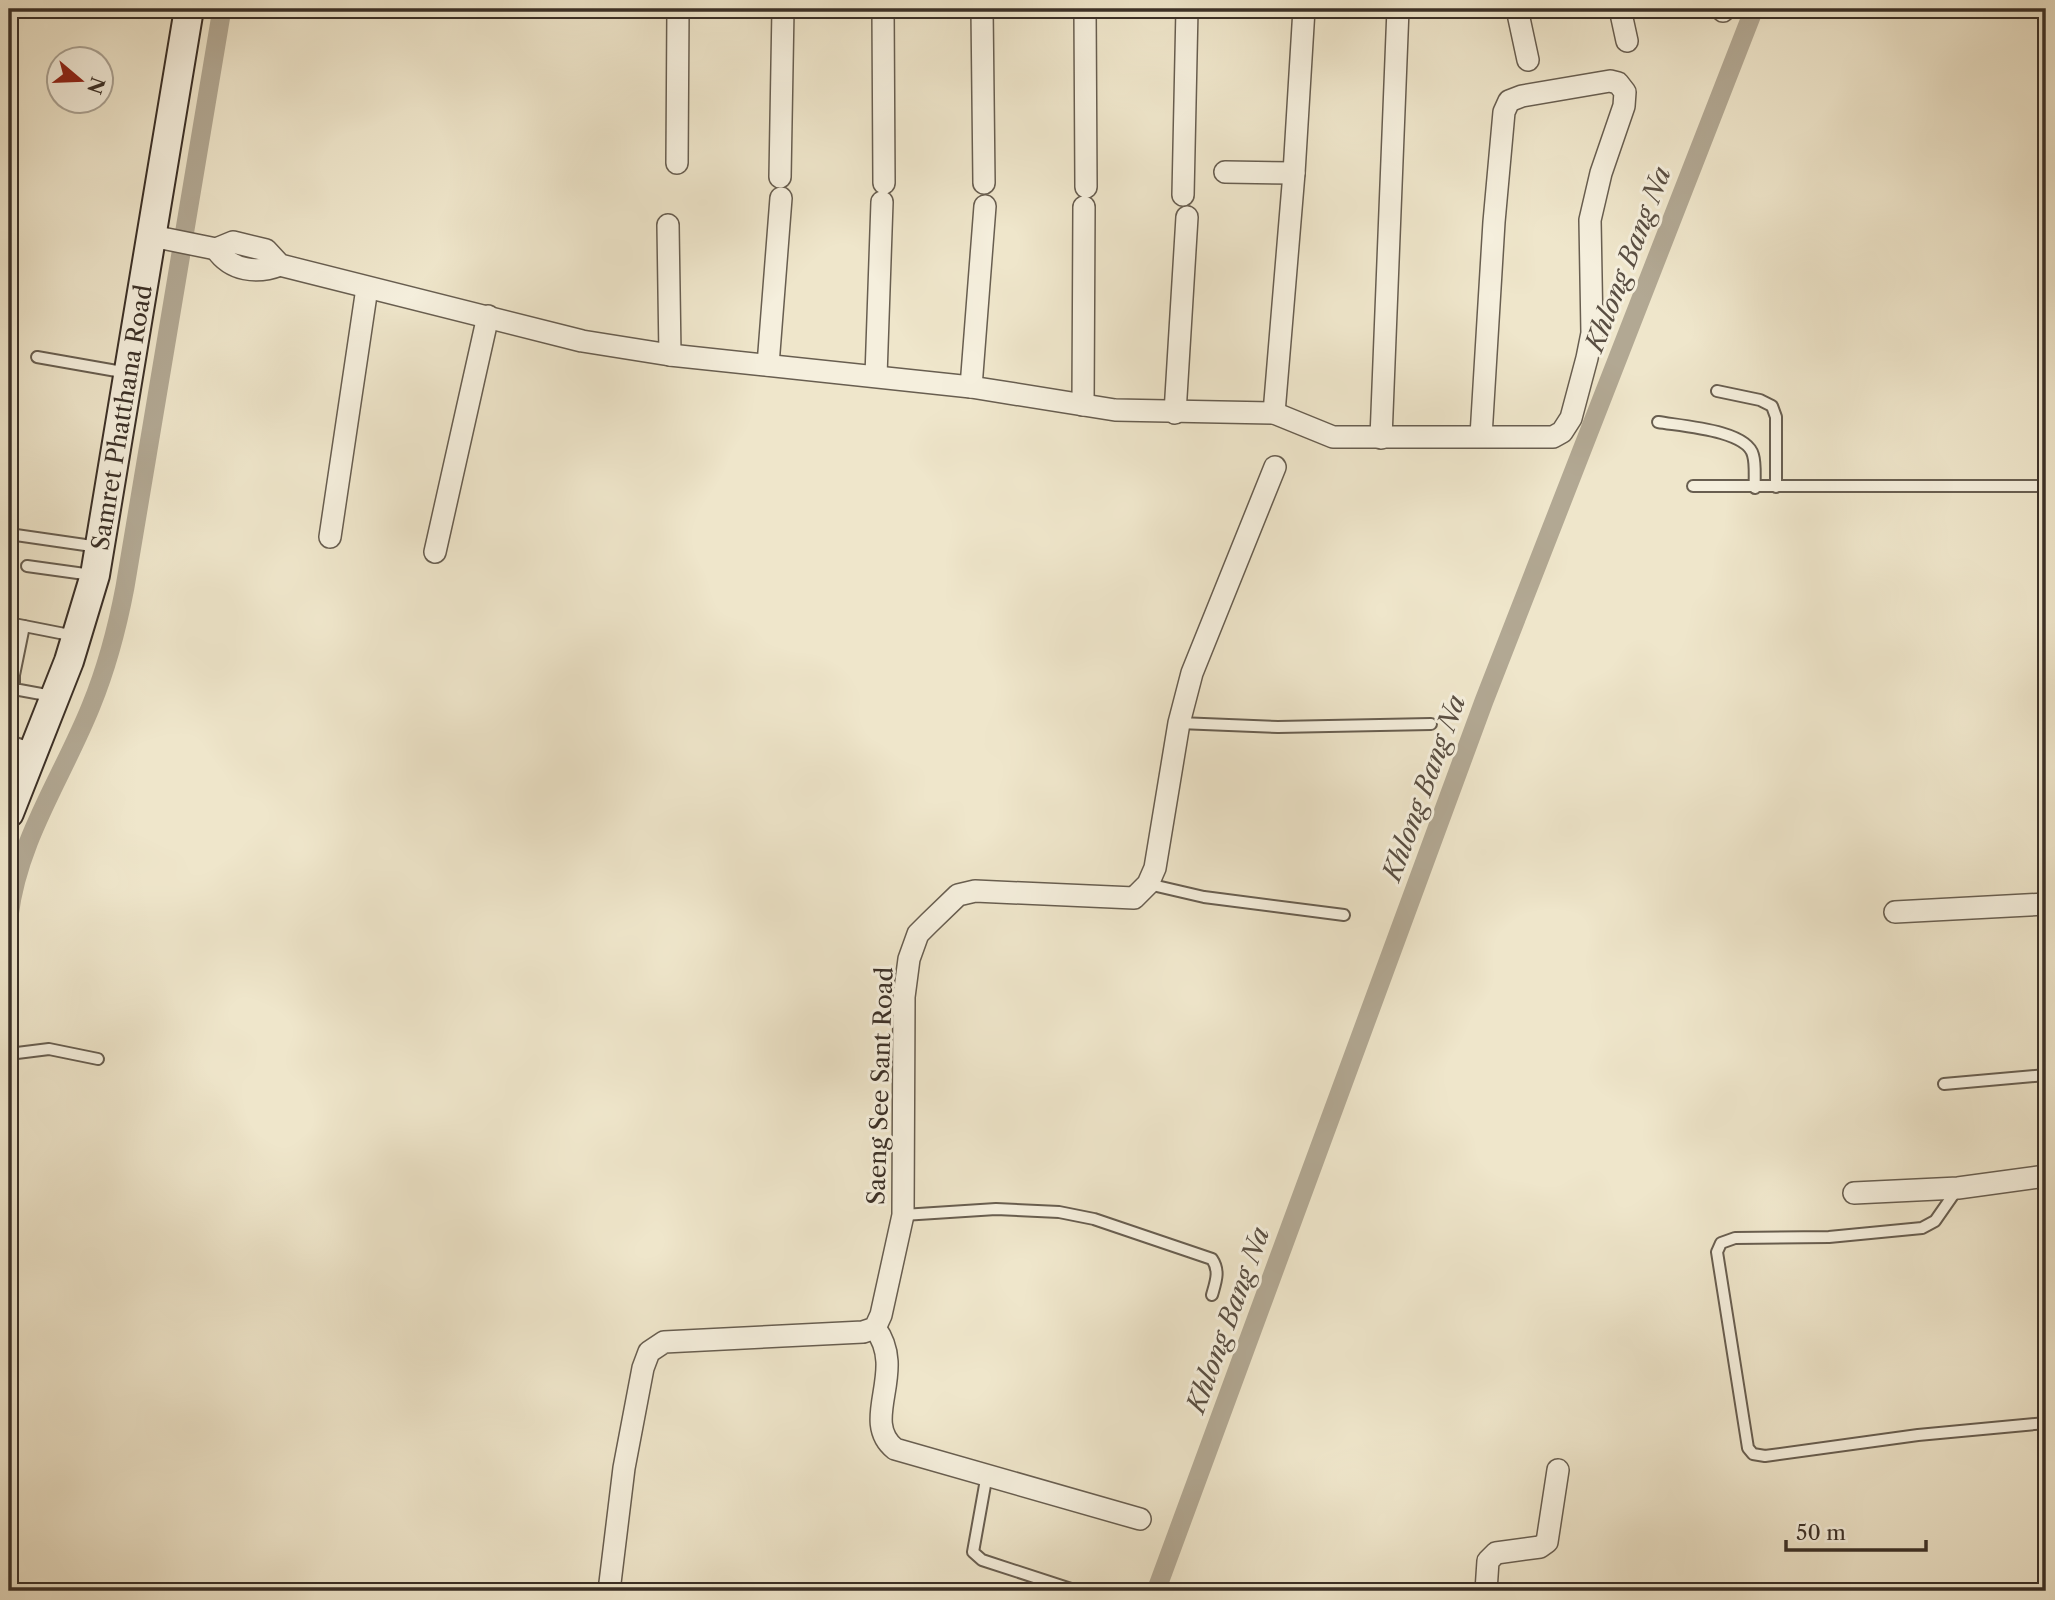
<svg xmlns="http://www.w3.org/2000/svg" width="2055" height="1600" viewBox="0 0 2055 1600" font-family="'Libre Caslon Text',serif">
<rect width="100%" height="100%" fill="#efe6cb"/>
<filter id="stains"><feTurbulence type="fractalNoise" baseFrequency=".00286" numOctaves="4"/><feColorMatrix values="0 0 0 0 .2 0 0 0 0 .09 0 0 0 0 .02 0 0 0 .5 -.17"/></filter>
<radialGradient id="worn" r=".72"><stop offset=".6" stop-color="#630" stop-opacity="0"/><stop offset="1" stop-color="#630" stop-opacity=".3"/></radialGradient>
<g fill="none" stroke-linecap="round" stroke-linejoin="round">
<g stroke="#b2a893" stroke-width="19">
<path d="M9,916C18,840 63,776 91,706C107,667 117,629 125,587L222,9"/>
<polyline points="1156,1591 1484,701 1754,9"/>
</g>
<defs>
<g id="lane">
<polyline points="37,357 128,373"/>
<polyline points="1717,391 1760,400 1772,406 1776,417 1776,487"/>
<path d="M1658,422C1681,426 1747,430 1753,455C1756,465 1754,478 1755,488"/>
<polyline points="1693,486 2046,486"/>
<polyline points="9,534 99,547"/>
<polyline points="27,566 92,575"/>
<polyline points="9,623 75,636"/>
<polyline points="24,626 14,675 14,689 52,696"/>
<polyline points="1179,723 1278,727 1431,724"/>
<polyline points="9,741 34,749"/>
<polyline points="1148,884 1204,897 1344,915"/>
<polyline points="9,1054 49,1049 98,1059"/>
<polyline points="1944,1084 2046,1075"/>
<polyline points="1958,1188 1935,1221 1922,1228 1829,1237 1735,1238 1721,1243 1717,1252 1748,1448 1753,1454 1765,1456 1918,1435 2046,1423"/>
<path d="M903,1215L996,1209L1059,1212L1094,1219L1212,1259C1220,1271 1216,1281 1212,1295"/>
<polyline points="987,1474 973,1552 982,1560 1077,1591"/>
</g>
<g id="street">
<polyline points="883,9 884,183"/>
<polyline points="982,9 984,183"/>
<polyline points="1085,9 1086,187"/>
<polyline points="1517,9 1528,60"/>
<polyline points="1620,9 1627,41"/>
<polyline points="1723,9 1723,11"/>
<polyline points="677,163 678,9"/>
<polyline points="1225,172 1294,173"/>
<polyline points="780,177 783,9"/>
<polyline points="1183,195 1187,9"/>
<polyline points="668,225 670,355"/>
<polyline points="152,236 216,249 233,242 266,250 280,265 582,341 670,355 971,387 1115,410 1274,413 1333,437 1553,437 1562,432 1571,418 1587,358 1592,333 1590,220 1601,173 1624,106 1625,92 1618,83 1610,81 1522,96 1509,101 1504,112 1494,222 1481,436"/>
<path d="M216,249C231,271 257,274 280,265"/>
<polyline points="768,365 781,198"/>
<polyline points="876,376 882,202"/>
<polyline points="971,387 985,206"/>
<polyline points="1083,405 1084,207"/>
<polyline points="1175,413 1187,217"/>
<polyline points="1274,413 1294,173 1304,9"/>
<polyline points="1381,438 1398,9"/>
<polyline points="330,537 367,288"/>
<polyline points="435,552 488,316"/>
<polyline points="1895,912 2046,904"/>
<polyline points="1854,1193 1958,1188 2046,1176"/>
<path d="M875,1328C908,1372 859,1420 895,1449L1140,1519"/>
<polyline points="609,1591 624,1468 643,1368 649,1352 664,1342 863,1332 875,1328 881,1315 903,1215 904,997 909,959 918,934 929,923 958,895 975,891 1134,898 1148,884 1155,868 1179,723 1192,673 1275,467"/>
<polyline points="1486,1591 1488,1561 1496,1553 1540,1547 1547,1542 1558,1470"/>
</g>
<g id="secondary">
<path id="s1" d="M9,813L69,661L95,575L189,9"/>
</g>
</defs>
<use href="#lane" stroke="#685e50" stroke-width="14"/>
<use href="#street" stroke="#685e50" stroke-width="24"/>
<use href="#secondary" stroke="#3b3027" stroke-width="32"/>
<use href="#lane" stroke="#f5efdd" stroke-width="10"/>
<use href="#street" stroke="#f5efdd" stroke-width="21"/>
<use href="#secondary" stroke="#f5efdd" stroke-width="28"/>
</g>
<g text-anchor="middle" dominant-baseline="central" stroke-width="6" stroke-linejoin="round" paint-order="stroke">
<g font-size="24" fill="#3b3027" stroke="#f5efdd">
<text stroke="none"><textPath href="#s1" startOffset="413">Samret Phatthana Road</textPath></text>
<text transform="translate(880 1086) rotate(-88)">Saeng See Sant Road</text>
</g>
<g font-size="26" font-style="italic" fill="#594e42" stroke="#f5efdd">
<text transform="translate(1628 259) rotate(-69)">Khlong Bang Na</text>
<text transform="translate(1424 788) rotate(-70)">Khlong Bang Na</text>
<text transform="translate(1228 1320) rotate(-70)">Khlong Bang Na</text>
</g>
</g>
<rect width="2055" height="1600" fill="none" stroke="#efe6cb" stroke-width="35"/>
<rect x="10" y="10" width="2034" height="1579" fill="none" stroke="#3b3027" stroke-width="3.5"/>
<rect x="18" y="18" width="2020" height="1565" fill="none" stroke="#3b3027" stroke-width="2"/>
<g transform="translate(80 80) rotate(109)"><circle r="33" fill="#f5efdd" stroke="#aba394" stroke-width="2"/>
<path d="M0-5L12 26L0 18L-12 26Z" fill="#8f2418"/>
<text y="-10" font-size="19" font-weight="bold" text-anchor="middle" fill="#3b3027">N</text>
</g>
<path d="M1786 1540v10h140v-10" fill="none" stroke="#3b3027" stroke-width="3.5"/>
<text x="1796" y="1540" font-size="21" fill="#3b3027" stroke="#f5efdd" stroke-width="5" paint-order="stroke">50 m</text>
<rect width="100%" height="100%" filter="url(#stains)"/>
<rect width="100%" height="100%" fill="url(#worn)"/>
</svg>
